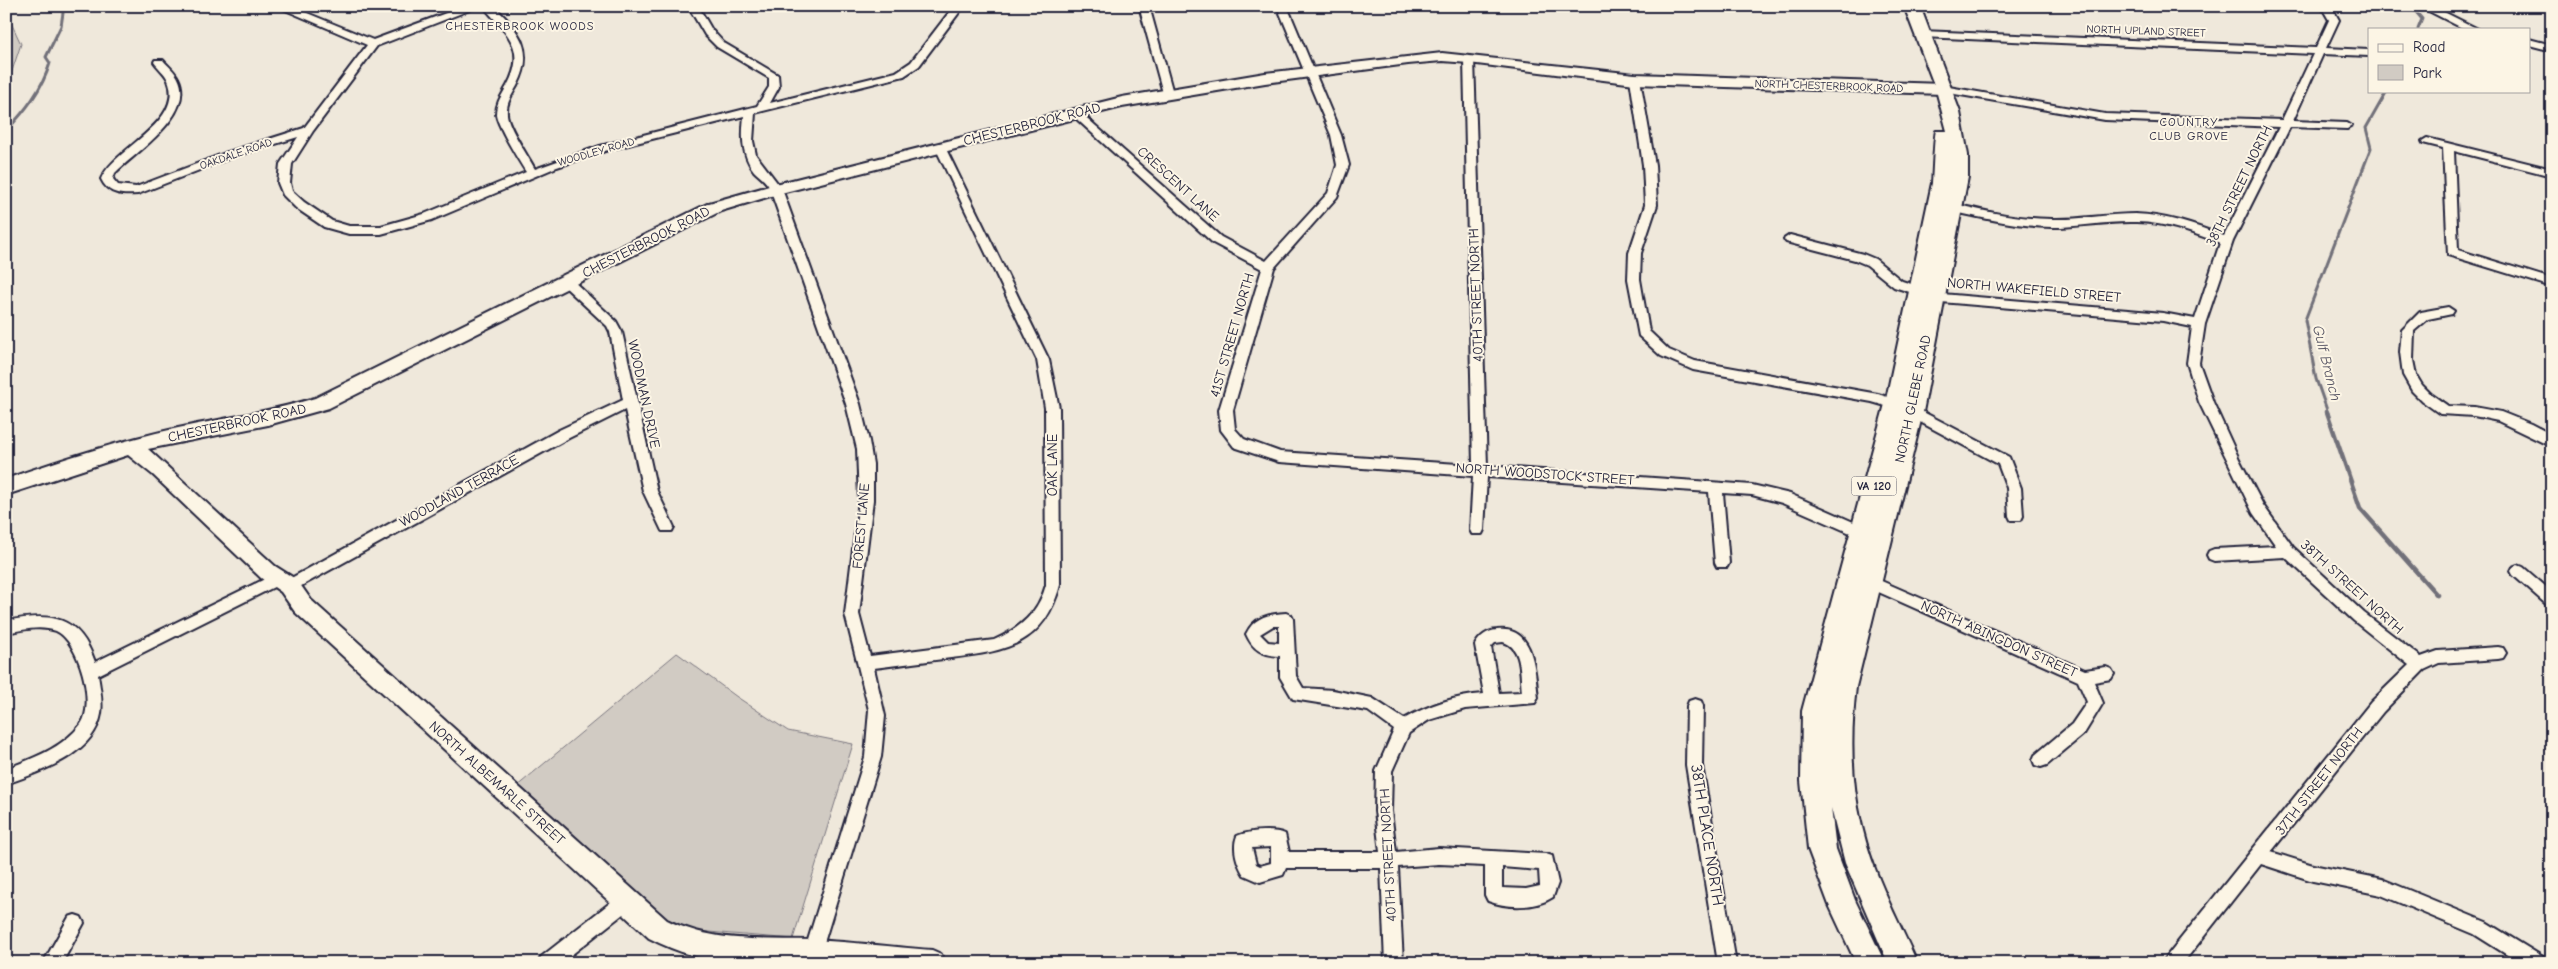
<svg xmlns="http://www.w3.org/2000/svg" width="2558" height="969" viewBox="0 0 2558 969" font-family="'Comic Neue',sans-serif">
<rect width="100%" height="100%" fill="#efe8db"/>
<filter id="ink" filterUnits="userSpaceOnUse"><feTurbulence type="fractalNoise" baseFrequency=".02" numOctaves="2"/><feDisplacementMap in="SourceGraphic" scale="10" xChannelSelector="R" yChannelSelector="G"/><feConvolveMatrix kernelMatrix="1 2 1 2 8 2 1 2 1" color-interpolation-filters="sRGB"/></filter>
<g filter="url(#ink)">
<g fill="#d1cbc3" stroke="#7a767f">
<polygon points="6,12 21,44 6,89"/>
<polygon points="677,653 737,697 788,731 853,744 793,939 672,929 516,787"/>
</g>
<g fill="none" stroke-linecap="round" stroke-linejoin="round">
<g stroke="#716f79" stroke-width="3">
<polyline points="2411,6 2422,19 2418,29"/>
<path d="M6,131C25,111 42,90 50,63L46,57L61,26L63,13L61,6"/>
<polyline points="2328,413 2316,379 2305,320 2371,148 2366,128 2387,91"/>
</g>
<polyline stroke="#716f79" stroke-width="4.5" points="2327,412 2360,508 2437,595"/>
<defs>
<g id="street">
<path d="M276,6H290L373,40L465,6H480L377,46L313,131L292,164L290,183L292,191L304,202L332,221L349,226H381L424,214L526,172C519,161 497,125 496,114C496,103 502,95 507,86C528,47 506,34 483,6H494C519,31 536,50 517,86C512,95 506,103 507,114C508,127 528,156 535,169L600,146L757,106L769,87V78L717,47L705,35L688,6H698L712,30L724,43L778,75L779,87L770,103L896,72L911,62L954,6H964L919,66L904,76L755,113L753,141L756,155L782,189L860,404L869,441L873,464V500L859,614L870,656L994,640C1021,628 1038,613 1046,585L1045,408L1037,360L935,147L936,145H944L945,147L1049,360L1059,408L1060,585C1044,645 1006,651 951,658C925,661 900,665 874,668L885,716L881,757L819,959L813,962L807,959L804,953L865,757L869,710L845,614L859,500L857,449L846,404L770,189C767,181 760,177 754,171C741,154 742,136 744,116L608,150L557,167L432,220L381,234H349L324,227L296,208L283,195L278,183L280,164L298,137L233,157L138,194C123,195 108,195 101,179C115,147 185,122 168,80C165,73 158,68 154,62L155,60H163C167,65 175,71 178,78C196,114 137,151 115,173L113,179L118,185L136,187L225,153L304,128L367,45Z"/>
<polygon points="1139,6 1149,6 1173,93 1172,95 1168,96 1163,93"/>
<polygon points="1277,6 1287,6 1341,135 1349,165 1337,197 1274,268 1233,410 1235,429 1244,439 1280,452 1473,465 1464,59 1469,56 1474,59 1487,466 1752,485 1790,494 1867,528 1869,532 1867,536 1857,536 1782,503 1752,495 1723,493 1729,563 1727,567 1717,567 1715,563 1709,492 1487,477 1484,530 1482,534 1472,534 1470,530 1473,476 1279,462 1234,447 1221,430 1219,410 1262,269 1213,243 1070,113 1071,111 1079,111 1221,237 1266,261 1328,193 1337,165 1331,135"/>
<path d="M2321,6H2331L2339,20L2326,48L2369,50V56L2323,54L2293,121L2347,123L2352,126L2347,129L2290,127L2233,241L2205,324L2199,363L2213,402L2239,459L2263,505L2293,547L2364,613L2421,657L2438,651L2498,647L2503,648L2506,653L2503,658L2498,659L2439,663L2424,670L2383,712L2271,852L2313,865L2382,879L2486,922L2543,957L2546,963H2520L2474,934L2381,895L2313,881L2261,864L2183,963H2163L2166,957L2371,702L2409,665L2354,621L2285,557L2214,561L2209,559L2207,555L2209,551L2214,549L2276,546L2253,513L2199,402L2187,363L2192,327L2163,321L1941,302L1894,287L1867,265L1855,260L1786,242L1784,239L1790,235L1863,254L1875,259L1902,281L1942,294L2163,313L2195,319L2220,243C2193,233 2165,222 2136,222C2108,221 2080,227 2052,227C2014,226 1976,217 1939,208L1937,205L1943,201C1979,210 2015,219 2052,219C2080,220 2107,214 2135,214C2166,215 2195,225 2224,236L2279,127L2105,120L1943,92L1938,89L1943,86L2105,114L2282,120L2313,54L1922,37L1917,34L1922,31L2316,48L2329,20Z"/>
<polygon points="2419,6 2432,6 2478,29 2464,29"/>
<polygon points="2529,39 2552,45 2552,51 2529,45"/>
<polygon points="1635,76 1640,79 1655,165 1657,205 1641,253 1640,279 1649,331 1669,350 1695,361 1878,394 1906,403 2009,457 2021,488 2023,516 2021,520 2011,520 2009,516 2007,488 1998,464 1896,409 1872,402 1693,370 1661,356 1639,336 1628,279 1629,253 1645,205 1643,165 1630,79"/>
<polygon points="2427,138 2552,169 2552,176 2454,151 2458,250 2552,279 2552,287 2448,255 2443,148 2423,143 2422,141"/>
<polygon points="567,278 571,279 616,321 622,332 657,491 674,527 672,531 662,531 643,491 625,410 569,438 294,590 289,592 284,590 282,586 284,582 559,430 623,400 610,332 607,326 563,285 561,282 563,279"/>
<polygon points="2448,307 2454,311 2452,314 2428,319 2414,331 2413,360 2416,375 2422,385 2431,394 2448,406 2474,407 2501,412 2531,424 2552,435 2552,447 2498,421 2474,416 2440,414 2422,401 2412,391 2403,375 2400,352 2402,330 2420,312"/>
<polygon points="2518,565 2523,567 2552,592 2552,607 2547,605 2513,575 2511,571 2513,567"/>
<path d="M277,573L282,575L284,579L282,583L98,675C100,688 103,701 101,714C94,755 39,772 6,784V769C33,758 63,748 81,724C96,704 79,641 56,631C40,625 22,630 6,633V621C51,612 79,615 95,662Z"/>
<polygon points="1870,576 2085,670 2106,667 2111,669 2114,674 2111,679 2094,682 2103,703 2084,734 2047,765 2041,767 2035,765 2033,760 2035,755 2072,724 2087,702 2078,681 1865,586 1863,582 1865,578"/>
<path d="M1286,613L1291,615L1293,619L1296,676L1303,688L1333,690L1372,698L1404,719C1428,705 1456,696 1484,694L1475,645C1480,636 1487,631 1497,630C1535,625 1535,673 1538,698L1535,703L1465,709L1429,720L1409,733L1392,771L1391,811L1396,852L1439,848L1546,854L1552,856L1558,883L1553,897C1535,909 1507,908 1488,901L1485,895V866L1439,864L1398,867L1403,963H1385L1381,868H1286L1283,875L1260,882L1244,875C1237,864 1232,848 1237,836C1249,831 1273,829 1285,834L1289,852H1380L1375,811L1376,771L1394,730L1368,711L1293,699L1280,677V656C1262,655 1253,650 1246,634C1254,617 1268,614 1286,613ZM1273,626H1279V643L1268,642L1260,634ZM1503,642C1523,647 1520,676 1522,692L1499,693L1491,647L1495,643ZM1271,847V863L1260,866L1256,864L1252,848ZM1502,867L1539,870L1540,886L1526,889L1502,888Z"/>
<polygon points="1695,699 1701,701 1703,706 1702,765 1736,963 1718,963 1686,765 1687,706 1689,701"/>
<polygon points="626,893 632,895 635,901 632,907 561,963 538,963 541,957 620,895"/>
<polygon points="75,915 81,917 84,923 62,963 43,963 69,917"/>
</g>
<path id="secondary" d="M1442,53L1635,74L1943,84L1951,89L1943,94L1635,84L1469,63L1442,61L1408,64L1265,83L1122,107L781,193L721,211L329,408L268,425L148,449L275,566L297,580L311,600L667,920C713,943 764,939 813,940C853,942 893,947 932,950L941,954L945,963H737C704,960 678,953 649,938L295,612L281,592L261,578L153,475L128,455L6,495V479C62,459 119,441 178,428C224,418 270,412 315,398L709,203L776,184L1122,97L1265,73Z"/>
<path id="primary" d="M1904,6H1920L1960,112L1968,155V177L1923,412L1856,687C1847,761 1854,824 1885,893C1895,917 1907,939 1917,963H1888L1845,863L1831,808L1836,849L1855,900L1885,963H1856L1829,905L1808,849L1801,781L1802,711L1885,404L1932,183C1933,174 1934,134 1936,131H1947L1936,90Z"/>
</defs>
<use href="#street" stroke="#22223b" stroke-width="4"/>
<use href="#secondary" stroke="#22223b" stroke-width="4"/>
<use href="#primary" stroke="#22223b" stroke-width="4"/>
<use href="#street" fill="#fcf5e5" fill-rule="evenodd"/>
<use href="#secondary" fill="#fcf5e5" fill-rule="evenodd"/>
<use href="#primary" fill="#fcf5e5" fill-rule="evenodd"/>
</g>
</g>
<g text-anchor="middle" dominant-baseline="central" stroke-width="4" stroke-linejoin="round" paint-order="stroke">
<g font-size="11" fill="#22223b" stroke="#fcf5e5">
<text transform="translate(2146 31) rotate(2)">NORTH UPLAND STREET</text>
<text transform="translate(1829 86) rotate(2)">NORTH CHESTERBROOK ROAD</text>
<text transform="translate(596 152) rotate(-16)">WOODLEY ROAD</text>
<text transform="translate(236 154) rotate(-19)">OAKDALE ROAD</text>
</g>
<g font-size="12" letter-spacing="1" fill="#22223b" stroke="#fcf5e5">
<text x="520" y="26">CHESTERBROOK WOODS</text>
<text x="2189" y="122">COUNTRY<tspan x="2189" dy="14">CLUB GROVE</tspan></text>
</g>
<rect fill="#fcf5e5" stroke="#63616e" stroke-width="1" x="1851.5" y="476.5" width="45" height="19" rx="4"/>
<g font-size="12" font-weight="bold" fill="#22223b">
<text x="1874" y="486">VA 120</text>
</g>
<g font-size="14" fill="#22223b" stroke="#fcf5e5">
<text transform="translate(1032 124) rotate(-14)">CHESTERBROOK ROAD</text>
<text transform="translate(1178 184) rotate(42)">CRESCENT LANE</text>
<text transform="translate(2239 186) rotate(-64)">38TH STREET NORTH</text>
<text transform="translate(646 242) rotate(-27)">CHESTERBROOK ROAD</text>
<text transform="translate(2034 290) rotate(5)">NORTH WAKEFIELD STREET</text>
<text transform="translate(1476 295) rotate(-92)">40TH STREET NORTH</text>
<text transform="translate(1232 335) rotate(-74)">41ST STREET NORTH</text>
<text transform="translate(644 394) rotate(78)">WOODMAN DRIVE</text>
<text transform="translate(1913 399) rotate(-78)">NORTH GLEBE ROAD</text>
<text transform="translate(237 423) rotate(-12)">CHESTERBROOK ROAD</text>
<text transform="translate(1052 465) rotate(-90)">OAK LANE</text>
<text transform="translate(1545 474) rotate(4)">NORTH WOODSTOCK STREET</text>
<text transform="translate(459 491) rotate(-29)">WOODLAND TERRACE</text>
<text transform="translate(861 526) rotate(-85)">FOREST LANE</text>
<text transform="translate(2352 587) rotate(42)">38TH STREET NORTH</text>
<text transform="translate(1999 639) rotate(24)">NORTH ABINGDON STREET</text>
<text transform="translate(2319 781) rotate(-52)">37TH STREET NORTH</text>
<text transform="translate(497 783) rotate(42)">NORTH ALBEMARLE STREET</text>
<text transform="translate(1388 855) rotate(-93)">40TH STREET NORTH</text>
</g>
<g font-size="15" font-style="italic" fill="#575564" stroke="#fcf5e5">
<text transform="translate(2327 363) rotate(76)">Gulf Branch</text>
</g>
<g font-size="16" fill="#22223b" stroke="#fcf5e5">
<text transform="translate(1707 835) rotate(81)">38TH PLACE NORTH</text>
</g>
</g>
<rect width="2558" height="969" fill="none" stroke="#fcf5e5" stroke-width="25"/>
<rect x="12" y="12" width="2533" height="944" fill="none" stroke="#22223b" stroke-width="2" filter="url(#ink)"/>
<rect x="2368" y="28" width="162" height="65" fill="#fcf5e5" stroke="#a5a1a1"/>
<rect x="2378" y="44" width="25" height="8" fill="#fcf5e5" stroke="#a5a1a1"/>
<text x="2413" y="52" font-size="15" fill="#22223b">Road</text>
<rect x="2378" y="65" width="25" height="15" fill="#d1cbc3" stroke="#a5a1a1"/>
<text x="2413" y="78" font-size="15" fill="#22223b">Park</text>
</svg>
